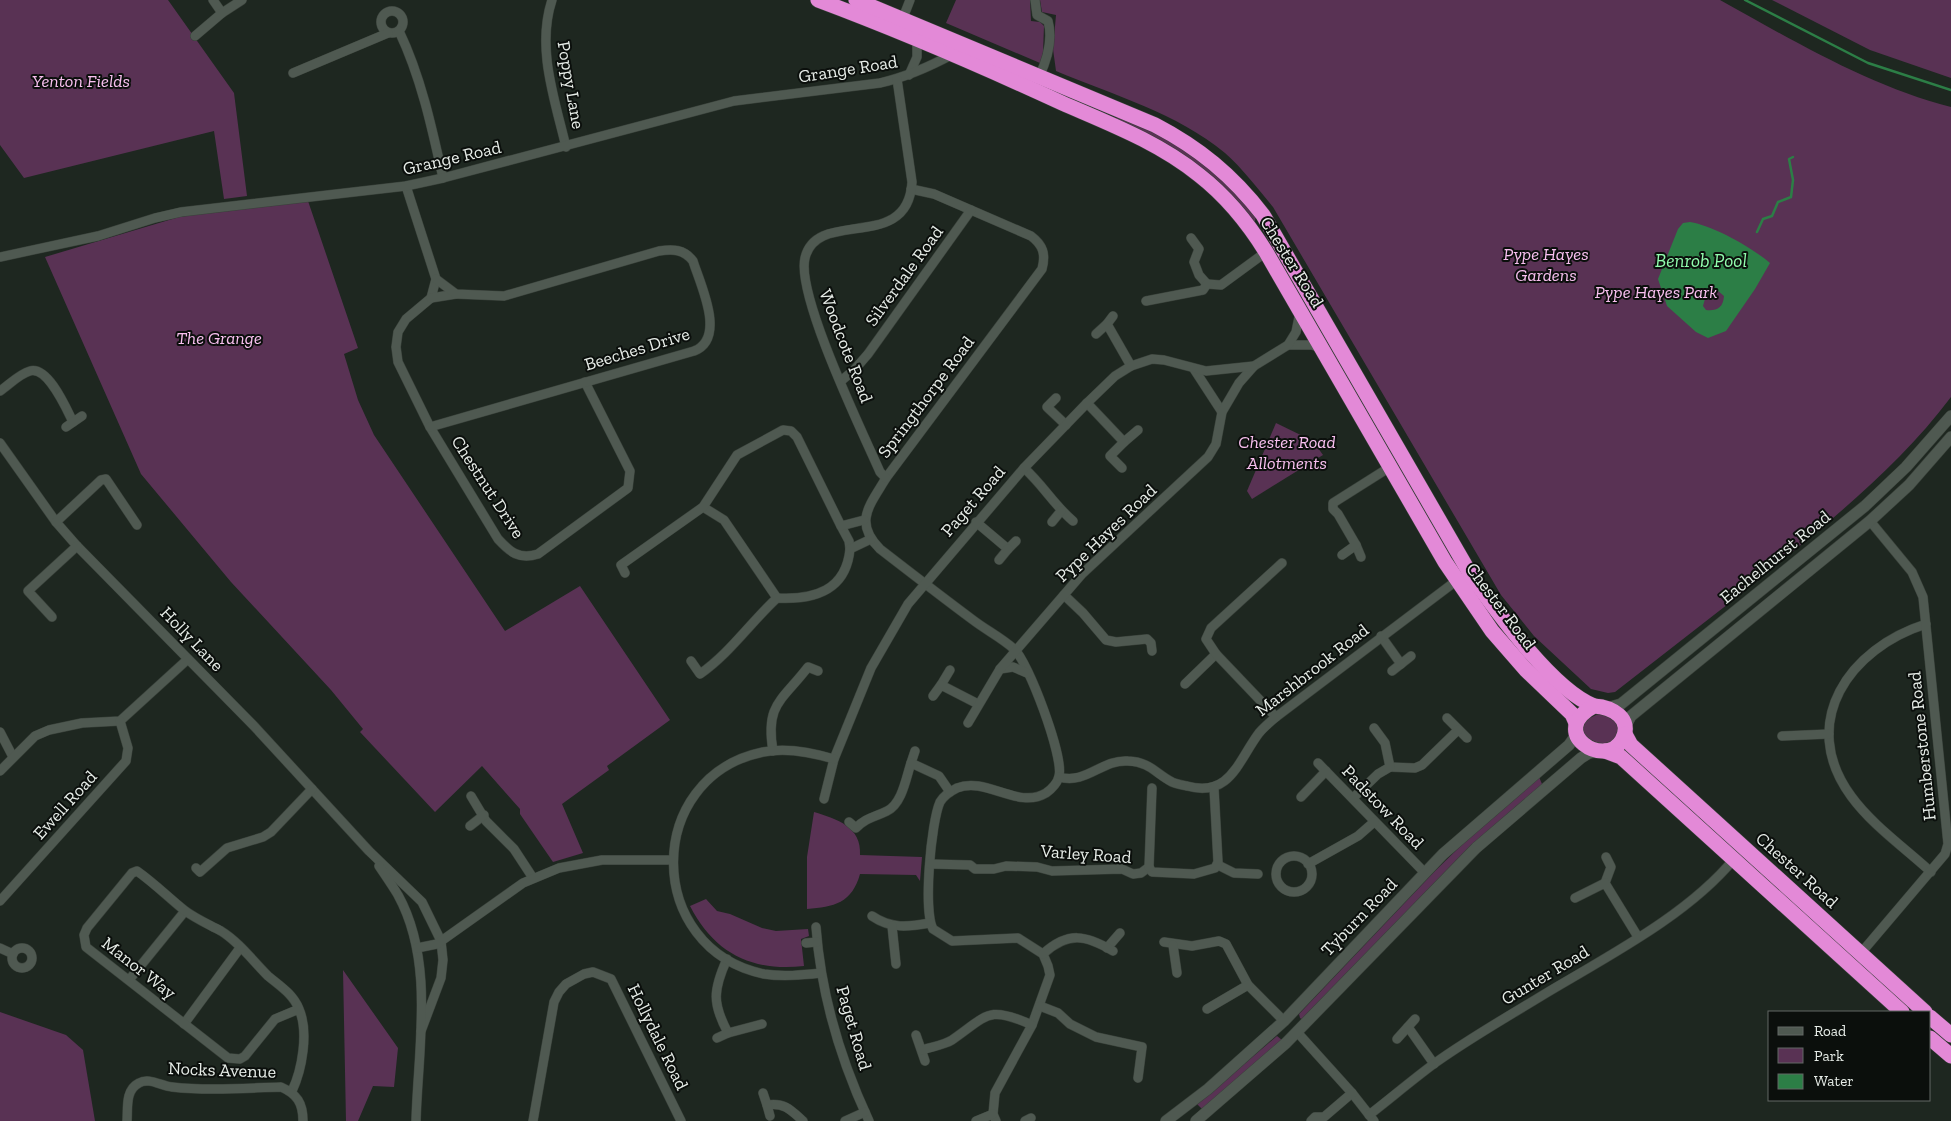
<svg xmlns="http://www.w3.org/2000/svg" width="1951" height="1121" viewBox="0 0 1951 1121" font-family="'Zilla Slab',serif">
<rect width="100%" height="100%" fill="#1e2720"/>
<g fill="#593254">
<polygon points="0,0 168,0 234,93 247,196 224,199 214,131 24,178 0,145"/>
<polygon points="956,0 1030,0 1031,21 1040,22 1044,26 1043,53 1040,63 946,23"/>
<path d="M1040,0H1720C1792,40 1871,87 1951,107V397C1896,470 1824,526 1754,583L1746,586V590L1615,692L1608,693L1591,689L1534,636L1501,595L1273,207C1258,189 1243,169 1225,153C1177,113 1113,95 1056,71L1053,49L1056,15L1042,12Z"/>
<polygon points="1772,0 1951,0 1951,78 1870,50"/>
<polygon points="1118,115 1156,131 1207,164 1256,216 1254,226 1115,121"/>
<polygon points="308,201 358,348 344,354 358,400 374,435 505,631 580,586 670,720 607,766 609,770 562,804 583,853 553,862 520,814 520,809 482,766 435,812 360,732 363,729 331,690 231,582 141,474 45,257 179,217 257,205"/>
<polygon points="1276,423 1313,441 1323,455 1252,499 1247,491"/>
<polygon points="1600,713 1616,720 1620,732 1612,742 1600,744 1585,737 1582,725 1584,721"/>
<polygon points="1539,777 1542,784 1303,1020 1300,1018 1299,1014 1434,872 1476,831"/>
<path d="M814,812C837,819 862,827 860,855L922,857L920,881L916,875L860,874C852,903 834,907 807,909V857Z"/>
<path d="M706,899L717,911L730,914L762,928L776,931L808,929L809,936L801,939L804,966C752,972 714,953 690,906Z"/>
<polygon points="343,970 398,1048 394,1087 373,1086 358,1121 346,1121"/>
<polygon points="0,1012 66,1035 83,1050 95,1121 0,1121"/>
<polygon points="1277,1036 1282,1040 1204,1111 1197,1104"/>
</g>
<path fill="#2c7e46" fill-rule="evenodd" d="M1690,222C1714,226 1751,247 1770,263L1755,289L1726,331L1708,338L1696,332L1667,306L1658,279L1678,229L1683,223ZM1710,290H1717L1724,296C1723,308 1717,311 1706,310L1703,306L1706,295Z"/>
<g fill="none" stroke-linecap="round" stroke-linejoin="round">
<g stroke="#2c7e46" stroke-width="2.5">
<polyline points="1745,0 1868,63 1951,90"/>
<polyline points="1757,232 1763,219 1772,216 1778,202 1791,197 1793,180 1789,159 1793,157"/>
</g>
<defs>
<g id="street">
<polyline points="213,0 222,13"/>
<path d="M552,0C536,48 555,100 566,147"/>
<path d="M1035,0L1037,15L1048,21C1053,39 1047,60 1039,77"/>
<circle cx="392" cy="22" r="11"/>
<polyline points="901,23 910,0"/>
<path d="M399,31C421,77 432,128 443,178"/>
<polyline points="195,36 222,13 242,0"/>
<polyline points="293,73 388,33"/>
<polyline points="909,75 917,57 917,39"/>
<polyline points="406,186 436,279 431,298"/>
<path d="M911,189L934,194L1031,236C1043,245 1046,254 1042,269L886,478C870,505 853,522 880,549C911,573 942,597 973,620C986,630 1002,638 1014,649C1028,661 1064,757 1059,776C1058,782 1052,789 1046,793C1018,810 986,776 957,788C951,791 944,795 940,802C931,822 923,911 933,929L952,941L1018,938L1043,954L1048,966L1050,975L1032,1025L995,1093L993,1114L996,1121"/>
<polyline points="1191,238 1199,249 1194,262 1199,275 1207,284"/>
<path d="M0,257L98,236L155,218L181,212L406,186L443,178L734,101L880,83C906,77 929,67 953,54"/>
<path d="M431,298L406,319L398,332L396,347L398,362L430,427L498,539C510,552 519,560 538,554L628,488L630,471L585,382"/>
<polyline points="431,298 456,294"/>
<polyline points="1146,301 1203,290 1207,284 1221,285 1266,252"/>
<polyline points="1107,324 1113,316"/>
<polyline points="1096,334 1107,324 1131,366"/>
<polyline points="1288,345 1312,345 1321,348"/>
<polyline points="1194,369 1222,412"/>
<polyline points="841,381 855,369 868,354 971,210"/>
<path d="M0,391C9,385 19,374 30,371C48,366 66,408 73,422"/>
<polyline points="1056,398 1047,407 1066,425"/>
<polyline points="1087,403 1124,442 1138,430"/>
<polyline points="66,427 82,416"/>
<path d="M430,427L694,351C727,338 700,284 693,261C684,249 673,249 659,251L504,296L456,294L436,279"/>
<polyline points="0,443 56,522 77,546 254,726 369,851 422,902 441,941 443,960 441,978 421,1031"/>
<path d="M1024,468C1043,485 1054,505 1073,521"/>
<polyline points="1122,468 1110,456 1124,442"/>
<path d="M886,478L880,472C862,431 796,295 805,258C817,207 908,254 912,182L897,79"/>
<polyline points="703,507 724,520 777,598"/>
<polyline points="56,522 101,480 106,479 137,525"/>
<polyline points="976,522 1008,549 1016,541"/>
<polyline points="1052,522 1061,511"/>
<polyline points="841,526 849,541 850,549"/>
<polyline points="1356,545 1361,557"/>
<polyline points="1342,555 1356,545 1338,514 1333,509 1333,503 1390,467"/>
<polyline points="999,560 1008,549"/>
<polyline points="625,573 621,565 703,507 737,455 783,430 791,431 797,437 841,526 864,520"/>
<polyline points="1064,595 1083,613 1106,640 1116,642 1147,639 1151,643 1152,651"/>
<polyline points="52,617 28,591 77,546"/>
<path d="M1926,624C1850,648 1797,722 1851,796C1872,825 1905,848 1931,872"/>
<polyline points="1381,636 1401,664"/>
<path d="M691,661L700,674C730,653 750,623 777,598C814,600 846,591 850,549L871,539"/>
<polyline points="1000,669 1013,667 1027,673"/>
<polyline points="1392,671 1411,656"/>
<polyline points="1185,684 1216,654"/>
<polyline points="941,685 950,670"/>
<polyline points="933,696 941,685 978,704"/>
<polyline points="1276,717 1216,654 1206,639 1211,628 1282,563"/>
<polyline points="1447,718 1467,738"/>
<polyline points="968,723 1000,669 1082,574 1208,457 1216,444 1222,412 1239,383 1254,366 1288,345 1296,332 1300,312"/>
<polyline points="0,732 13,757"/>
<polyline points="1782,736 1829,734"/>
<path d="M773,751C765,704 782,701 808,667L818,671"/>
<polyline points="911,763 915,751"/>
<polyline points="1318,763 1425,873"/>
<polyline points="1390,767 1415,768 1422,765 1458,730"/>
<polyline points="0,771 35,736 49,730 82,723 120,721 188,659"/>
<path d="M1059,777C1086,785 1102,759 1128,761C1150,762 1155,773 1172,782C1176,784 1182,785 1187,786C1230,798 1238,761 1259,733C1264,727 1270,722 1276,717L1456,581"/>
<polyline points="471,796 486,821 514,849 533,878"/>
<polyline points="1301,797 1326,771"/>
<polyline points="1353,798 1378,774 1390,767 1385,743 1374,728"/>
<polyline points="824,799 834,759 871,668 908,604 1024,468 1087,403 1115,376 1131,366 1152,359 1164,360 1206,371 1254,366"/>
<path d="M849,822L856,828C865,818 875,817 887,811C902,804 906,778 911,763L939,776L950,792"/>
<polyline points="470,826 484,815"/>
<circle cx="1294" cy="874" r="18"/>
<polyline points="930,864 970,865 975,869 994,869 1006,866 1037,867 1052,871 1122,869 1133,874 1141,873 1149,867"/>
<polyline points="1308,864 1358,836 1374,822"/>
<polyline points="1218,865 1234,873 1258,874"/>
<path d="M379,866C385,875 392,885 398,895C435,962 418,1048 416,1121"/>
<polyline points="1149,867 1152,872 1194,874 1215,868 1218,862 1214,788"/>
<polyline points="1149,867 1152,788"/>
<polyline points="196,868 200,872 227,848 263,837 271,832 312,789"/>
<polyline points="1605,883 1611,867 1606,857"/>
<polyline points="1575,898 1605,883 1638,937"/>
<polyline points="0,901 126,761 128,748 120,721"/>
<path d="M872,916C891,929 908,927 930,923"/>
<polyline points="892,926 896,964"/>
<path d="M816,927C821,994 841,1061 869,1121"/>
<polyline points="1164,942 1192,946 1219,941 1226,944 1248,985 1284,1021"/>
<polyline points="806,943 817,942"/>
<polyline points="1173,945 1177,973"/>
<polyline points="0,948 13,954"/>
<polyline points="417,948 437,944 523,883 559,868 602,860 671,860"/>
<polyline points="1107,948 1120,933"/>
<circle cx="22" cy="958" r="10"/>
<polyline points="1861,953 1945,854 1948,844 1923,597 1912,572 1870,521"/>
<path d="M1043,954C1068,931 1086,935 1113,951"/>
<path d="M727,959C713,990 712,1003 728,1033L762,1024"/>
<path d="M821,973C802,975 783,977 764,974C644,949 643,777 763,752C787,747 811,752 834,759"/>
<polyline points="129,980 185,911"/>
<polyline points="1040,1006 1058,1013 1070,1024 1096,1037 1142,1047 1138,1078"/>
<polyline points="1207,1009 1248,985"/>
<polyline points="184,1024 240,948"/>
<polyline points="1408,1027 1434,1064"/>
<polyline points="1297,1032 1352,1093 1374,1121"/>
<polyline points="916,1035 925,1061"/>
<polyline points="717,1038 728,1033"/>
<polyline points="1397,1039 1415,1019"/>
<path d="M922,1050C931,1047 944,1045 952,1040C988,1015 988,1005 1032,1025"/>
<path d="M292,1091C302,1070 309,1032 299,1009C293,994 280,986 268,976C253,961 239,942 221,931C208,924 196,919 184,910C168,897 154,883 137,871L132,873L87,928L84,935L86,947L228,1058L240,1059L245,1056L275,1019L299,1009"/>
<path d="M763,1093L767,1105C784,1102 791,1110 803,1121"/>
<polyline points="767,1105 770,1116"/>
<path d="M1369,1115C1391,1098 1412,1080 1435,1063C1470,1038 1507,1017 1543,995C1606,957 1687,916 1734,859"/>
<path d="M127,1121C128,1108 125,1090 139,1083C149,1077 161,1086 172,1087C208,1091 245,1088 281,1087C297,1094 303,1103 303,1121"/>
<polyline points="533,1121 554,1002 559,992 566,984 584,974 593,972 611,979 681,1121"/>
<polyline points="845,1121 865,1112"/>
<polyline points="976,1121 993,1114"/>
<polyline points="1025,1121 1031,1118"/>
<polyline points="1311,1121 1315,1117 1324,1117 1352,1093"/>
</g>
<g id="secondary">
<polyline points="1607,708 1621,704 1865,506 1906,467 1951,416"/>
<polyline points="1625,727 1631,716 1870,521 1909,485 1951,437"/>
<polyline points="1166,1121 1208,1089 1284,1021 1443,854 1569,745 1576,735"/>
<polyline points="1196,1121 1286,1043 1476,848 1581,758 1589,753 1599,751"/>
</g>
<g id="highway">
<path d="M818,0C901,31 982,66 1062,103C1110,124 1158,142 1199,175C1226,196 1248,223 1266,252L1445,562L1492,631L1526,670L1572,714L1576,723"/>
<path d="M856,0L1155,125C1199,148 1232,175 1263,215L1472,577C1498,613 1553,690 1594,706"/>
<path d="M1594,706C1611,707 1634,718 1622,740C1605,770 1546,732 1594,706Z"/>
<polyline points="1625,734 1631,745 1925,1012"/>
<polyline points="1605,751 1621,757 1902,1012"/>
<polyline points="1930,1017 1951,1035"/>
<polyline points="1930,1038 1951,1056"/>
</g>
</defs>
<use href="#street" stroke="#39413a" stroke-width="10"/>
<use href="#secondary" stroke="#39413a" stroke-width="12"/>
<use href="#highway" stroke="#39413a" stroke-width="16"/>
<use href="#street" stroke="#4f5951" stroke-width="9"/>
<use href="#secondary" stroke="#4f5951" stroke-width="11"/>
<use href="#highway" stroke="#e389d7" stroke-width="15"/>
</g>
<g text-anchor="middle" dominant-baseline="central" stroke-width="4" stroke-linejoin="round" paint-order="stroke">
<g font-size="18" fill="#e7ede8" stroke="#0b0f0c">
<text transform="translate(848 69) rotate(-9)">Grange Road</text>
<text transform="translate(571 85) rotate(80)">Poppy Lane</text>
<text transform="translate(452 158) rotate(-13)">Grange Road</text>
<text transform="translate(1292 262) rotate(58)">Chester Road</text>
<text transform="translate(904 276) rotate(-54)">Silverdale Road</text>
<text transform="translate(846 346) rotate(69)">Woodcote Road</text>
<text transform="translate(637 349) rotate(-17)">Beeches Drive</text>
<text transform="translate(926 397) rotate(-53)">Springthorpe Road</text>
<text transform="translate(488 487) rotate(57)">Chestnut Drive</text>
<text transform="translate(973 501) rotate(-49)">Paget Road</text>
<text transform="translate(1106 533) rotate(-44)">Pype Hayes Road</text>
<text transform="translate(1775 557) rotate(-39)">Eachelhurst Road</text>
<text transform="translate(1501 606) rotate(53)">Chester Road</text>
<text transform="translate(192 639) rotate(46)">Holly Lane</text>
<text transform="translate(1312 670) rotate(-38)">Marshbrook Road</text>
<text transform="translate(1922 746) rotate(-96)">Humberstone Road</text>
<text transform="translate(65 805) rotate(-48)">Ewell Road</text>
<text transform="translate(1383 807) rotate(46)">Padstow Road</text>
<text transform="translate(1086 854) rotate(4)">Varley Road</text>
<text transform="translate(1797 870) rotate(42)">Chester Road</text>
<text transform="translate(1359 917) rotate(-46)">Tyburn Road</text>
<text transform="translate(139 968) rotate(38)">Manor Way</text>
<text transform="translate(1545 975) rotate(-31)">Gunter Road</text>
<text transform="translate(854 1028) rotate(74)">Paget Road</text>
<text transform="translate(658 1037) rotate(64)">Hollydale Road</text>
<text transform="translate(222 1070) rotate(2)">Nocks Avenue</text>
</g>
<g font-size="18" font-style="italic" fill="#f9c0f0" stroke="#0b0f0c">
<text x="81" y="81">Yenton Fields</text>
<text x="1546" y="254">Pype Hayes<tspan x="1546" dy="21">Gardens</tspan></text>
<text x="1656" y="292">Pype Hayes Park</text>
<text x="219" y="338">The Grange</text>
<text x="1287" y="442">Chester Road<tspan x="1287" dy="21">Allotments</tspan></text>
</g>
<g font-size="19" font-style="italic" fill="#92fdae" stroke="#0b0f0c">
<text x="1701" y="260">Benrob Pool</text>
</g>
</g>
<rect x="1768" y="1011" width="162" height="90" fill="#0b0f0c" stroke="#636864"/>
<rect x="1778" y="1027" width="25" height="8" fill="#4f5951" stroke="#636864"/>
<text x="1814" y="1036" font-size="15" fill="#e7ede8">Road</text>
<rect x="1778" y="1048" width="25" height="15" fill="#593254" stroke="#636864"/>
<text x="1814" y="1061" font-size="15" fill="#e7ede8">Park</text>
<rect x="1778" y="1074" width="25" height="15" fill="#2c7e46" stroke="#636864"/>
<text x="1814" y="1086" font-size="15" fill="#e7ede8">Water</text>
</svg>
